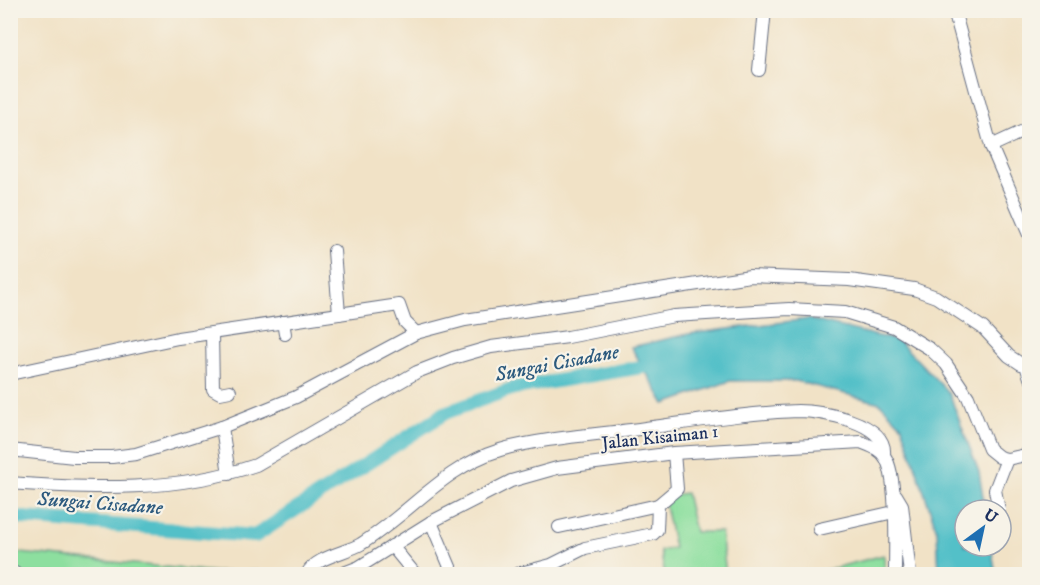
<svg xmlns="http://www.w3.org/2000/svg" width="1040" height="585" viewBox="0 0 1040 585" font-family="'IM FELL DW Pica',serif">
<rect width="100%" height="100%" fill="#f7f3e8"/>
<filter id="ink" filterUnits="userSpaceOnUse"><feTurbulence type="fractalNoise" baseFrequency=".0167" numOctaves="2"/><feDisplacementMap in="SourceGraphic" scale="12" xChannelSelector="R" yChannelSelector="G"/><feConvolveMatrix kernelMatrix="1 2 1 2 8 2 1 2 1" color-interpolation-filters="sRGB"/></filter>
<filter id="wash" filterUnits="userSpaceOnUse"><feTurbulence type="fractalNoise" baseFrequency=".008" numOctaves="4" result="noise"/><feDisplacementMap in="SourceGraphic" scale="24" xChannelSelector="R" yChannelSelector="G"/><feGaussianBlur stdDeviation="1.35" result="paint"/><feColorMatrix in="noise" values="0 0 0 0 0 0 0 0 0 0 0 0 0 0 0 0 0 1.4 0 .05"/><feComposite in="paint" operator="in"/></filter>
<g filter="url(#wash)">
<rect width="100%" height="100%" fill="#f1e2c6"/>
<g fill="#8ddf9f" stroke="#54877e" stroke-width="1.5">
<polygon points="686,493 695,532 721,532 726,574 665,574 660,551 674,548 663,496"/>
<polygon points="10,552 216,572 258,571 258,574 11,574"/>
<polygon points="884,555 885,574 811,574"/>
</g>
<polygon fill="#52c0c8" stroke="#367893" stroke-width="1.5" points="808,319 899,341 949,393 979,472 985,510 965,510 965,546 991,546 996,574 939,574 937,531 902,426 880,403 796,381 730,381 665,404 631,347 688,334"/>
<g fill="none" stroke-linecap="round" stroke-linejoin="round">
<polyline stroke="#52c0c8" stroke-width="14" points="10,517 255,536 445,413 514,388 660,364"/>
</g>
</g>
<g filter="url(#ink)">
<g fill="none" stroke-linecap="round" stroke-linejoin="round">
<defs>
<g id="minor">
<polyline points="954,10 991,146 1030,237"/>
<polyline points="759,70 765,10"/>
<polyline points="991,146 1030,128"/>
<polyline points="334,251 339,314"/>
<polyline points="283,322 285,334"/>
<polyline points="212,333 213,389 220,393 230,391"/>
<polyline points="1026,365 1030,378"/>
<polyline points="10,374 178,338 399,305 405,322 416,333"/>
<polyline points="222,427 229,474"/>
<polyline points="10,450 74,457 112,457 136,454 222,427 296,397 416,333 465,320 750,276 849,280 914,289 936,297 983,328 1009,356 1021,364 1030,364"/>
<path d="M10,483C93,489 177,492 256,465L417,372L453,358L491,347L568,337L674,316L789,309L845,312L894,327L930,349L946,364L968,397L989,449L999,457L1007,459L1030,454"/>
<polyline points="896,495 902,505 910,574"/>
<polyline points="999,510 995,490 1007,459"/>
<polyline points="431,522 453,574"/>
<polyline points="1001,522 1003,532"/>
<polyline points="559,527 658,505"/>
<polyline points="819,529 894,512"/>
<polyline points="392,546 415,574"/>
<polyline points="15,574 15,573"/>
<path d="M307,574C315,557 345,553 361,544C409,514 444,467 500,450C537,439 591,435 631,430C686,423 742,413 798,411C821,411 887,422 884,454"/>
<path d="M341,574L359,567L431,522L511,481L557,468L674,453L861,442C870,446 879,448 885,457C898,476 895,549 895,574"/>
<polyline points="517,574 551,565 585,548 653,534 657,530 658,505 677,489 674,453"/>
</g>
</defs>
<use href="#minor" stroke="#666e82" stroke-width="14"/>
<use href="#minor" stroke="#fff" stroke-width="12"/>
</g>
</g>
<g text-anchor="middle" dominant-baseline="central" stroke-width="4.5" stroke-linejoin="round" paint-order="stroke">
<g font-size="18" fill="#1b2f5e" stroke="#f7f3e8">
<text transform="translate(660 438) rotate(-6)">Jalan Kisaiman 1</text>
</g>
<g font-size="20" font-style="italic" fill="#2c5a7e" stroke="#f7f3e8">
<text transform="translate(557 364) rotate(-11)">Sungai Cisadane</text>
<text transform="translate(100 504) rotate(4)">Sungai Cisadane</text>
</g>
</g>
<rect width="1040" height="585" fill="none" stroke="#f7f3e8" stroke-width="36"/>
<g transform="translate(983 528) rotate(33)"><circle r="28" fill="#f7f3e8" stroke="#9fa5b1" stroke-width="1.5"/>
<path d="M0-4.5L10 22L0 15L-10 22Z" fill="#1f6fb2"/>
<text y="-9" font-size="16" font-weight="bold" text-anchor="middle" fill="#1b2f5e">U</text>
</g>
</svg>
